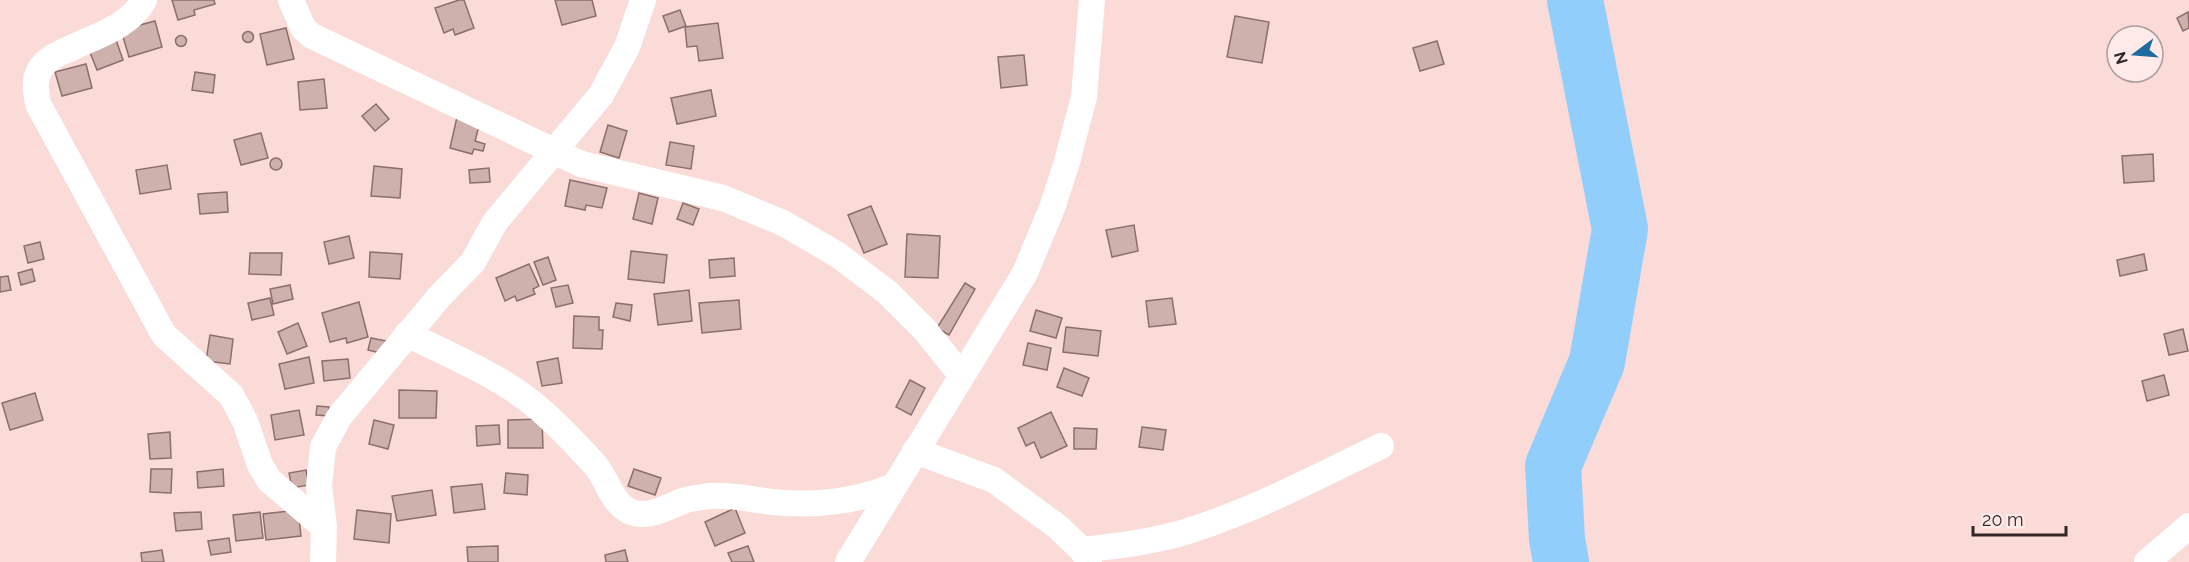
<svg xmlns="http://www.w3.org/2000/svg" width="2189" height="562" viewBox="0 0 2189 562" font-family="Raleway,sans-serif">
<rect width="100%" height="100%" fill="#fadbd8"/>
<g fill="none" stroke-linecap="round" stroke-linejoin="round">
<polyline stroke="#92cefc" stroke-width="56" points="1561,562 1557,539 1553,466 1597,362 1620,229 1575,0"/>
</g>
<g fill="#ceb0ad" stroke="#8b6f6c" stroke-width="1.5">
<polygon points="172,0 214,0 215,4 194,10 195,15 178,20"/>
<polygon points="459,0 464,0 474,28 455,35 453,29 444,33 435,8"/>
<polygon points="555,0 592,0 596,16 562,25"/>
<polygon points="680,10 686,26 669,32 663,16"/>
<polygon points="2188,12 2189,28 2183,31 2177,18"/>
<polygon points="1235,16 1269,22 1262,63 1227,57"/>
<polygon points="155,21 162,47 129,57 121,30"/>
<polygon points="718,23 723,58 699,61 697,46 687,47 685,27"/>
<polygon points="286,28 294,59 267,65 260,34"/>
<circle cx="248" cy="37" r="5.5"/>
<polygon points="114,34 123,60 97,70 87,45"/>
<circle cx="181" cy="41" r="5.5"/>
<polygon points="1437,41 1444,64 1420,71 1413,48"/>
<polygon points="1024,55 1027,85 1001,88 998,57"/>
<polygon points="86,64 92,88 62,96 55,72"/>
<polygon points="195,72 215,75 213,93 192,90"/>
<polygon points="324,79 327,108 300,110 298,82"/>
<polygon points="711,90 716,116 677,124 671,98"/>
<polygon points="376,104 389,119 375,131 362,116"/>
<polygon points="457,117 480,122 475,141 485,144 483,151 474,149 472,154 450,148"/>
<polygon points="608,125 627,131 619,158 600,152"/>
<polygon points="261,133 268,158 241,165 234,140"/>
<polygon points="670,142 694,146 691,169 666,165"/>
<polygon points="2153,154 2154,181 2124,183 2122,156"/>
<circle cx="276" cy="164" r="6"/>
<polygon points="167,165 171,189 140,194 136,170"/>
<polygon points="374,166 402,169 400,198 371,196"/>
<polygon points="489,168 490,182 470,183 469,170"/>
<polygon points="570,180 607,188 602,208 586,205 585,210 565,206"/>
<polygon points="227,192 228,212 200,214 198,194"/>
<polygon points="639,193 658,198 652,224 633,219"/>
<polygon points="683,203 699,209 693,225 677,219"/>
<polygon points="871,206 887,244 864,253 848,215"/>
<polygon points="1134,225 1138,251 1112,257 1106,230"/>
<polygon points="907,234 940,236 938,278 905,277"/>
<polygon points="349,236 354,258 329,264 324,242"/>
<polygon points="40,242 44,259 28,263 24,246"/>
<polygon points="631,251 667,255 664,283 628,279"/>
<polygon points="370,252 402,254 400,279 369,277"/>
<polygon points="250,253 282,253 281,275 249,274"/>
<polygon points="2144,254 2147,270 2120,276 2117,260"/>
<polygon points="548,257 556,280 543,285 534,262"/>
<polygon points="734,258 735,276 710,278 709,260"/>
<polygon points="529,264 539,286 533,289 535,294 517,301 515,296 505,301 496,278"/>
<polygon points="32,269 35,281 21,285 18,273"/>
<polygon points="8,276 11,290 0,292 0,277"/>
<polygon points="965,283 975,289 949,335 937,328"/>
<polygon points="290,285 293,299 273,304 270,289"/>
<polygon points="568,285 573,303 556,307 551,288"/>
<polygon points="689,290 692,321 658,325 654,294"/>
<polygon points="270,298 274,315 252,320 248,303"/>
<polygon points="1172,298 1176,324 1149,327 1146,301"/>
<polygon points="739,300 741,329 702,333 699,303"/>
<polygon points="359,302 368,337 347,343 346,338 330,342 322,313"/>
<polygon points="616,303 632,305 630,321 613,317"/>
<polygon points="1036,310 1062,318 1056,338 1030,331"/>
<polygon points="574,316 599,317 599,330 603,330 602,349 573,348"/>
<polygon points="298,323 307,346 287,354 278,332"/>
<polygon points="1066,327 1101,331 1098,356 1063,352"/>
<polygon points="2183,329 2188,351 2169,355 2164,334"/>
<polygon points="210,335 233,339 230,364 206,361"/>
<polygon points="371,338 387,341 384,354 368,350"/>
<polygon points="1028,343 1051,348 1047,370 1023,365"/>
<polygon points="309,357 314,383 285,389 279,364"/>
<polygon points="558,358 562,383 542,386 537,362"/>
<polygon points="348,359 350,378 324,381 322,361"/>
<polygon points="1064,368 1089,378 1082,396 1057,387"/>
<polygon points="2164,375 2169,395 2147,401 2142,381"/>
<polygon points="910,380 925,388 911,415 896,407"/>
<polygon points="399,390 437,391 436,418 399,418"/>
<polygon points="35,393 43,420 10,430 2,403"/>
<polygon points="317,406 329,407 328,416 316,415"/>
<polygon points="299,410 304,435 275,440 271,415"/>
<polygon points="1051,412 1067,446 1041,458 1034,442 1026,446 1018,428"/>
<polygon points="542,419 543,448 508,448 508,420"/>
<polygon points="374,420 394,425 388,449 369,444"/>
<polygon points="499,425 500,444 477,446 476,426"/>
<polygon points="1142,427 1166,430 1163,450 1139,447"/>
<polygon points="1074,428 1097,429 1096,449 1074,449"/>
<polygon points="170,432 171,458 150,459 148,434"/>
<polygon points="151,469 172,469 171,493 150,492"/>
<polygon points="223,469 224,486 198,488 197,472"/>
<polygon points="634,469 661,478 655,495 628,486"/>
<polygon points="306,470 309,485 292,488 289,473"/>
<polygon points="506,473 528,475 527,495 504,493"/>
<polygon points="482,484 485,509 454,513 451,487"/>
<polygon points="432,490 436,515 397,521 392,496"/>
<polygon points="735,508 745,533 715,546 705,522"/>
<polygon points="298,510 301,536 266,540 263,514"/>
<polygon points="357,510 391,514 389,543 354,539"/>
<polygon points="201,512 202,529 176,531 174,513"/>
<polygon points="260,512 263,538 236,541 233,515"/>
<polygon points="229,538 231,552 211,555 208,541"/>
<polygon points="498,546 498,562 468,562 467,547"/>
<polygon points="748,546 754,562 732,562 728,553"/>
<polygon points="162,550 164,562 142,562 141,553"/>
<polygon points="625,550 628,562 606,562 605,555"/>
</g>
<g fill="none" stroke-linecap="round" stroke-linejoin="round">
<g stroke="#fff" stroke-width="26">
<path d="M144,0C130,27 93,37 67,50C57,54 47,59 41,68C33,79 36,92 38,104L164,335L231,395L245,421L260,465L269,480L324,527"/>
<polyline points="291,0 303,28 312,36 581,164 723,198 783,223 838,255 887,292 925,330 961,375"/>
<path d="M407,334C449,355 494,373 531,402C552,419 578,446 596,466C608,481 612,504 631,512C648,519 667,507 683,501C691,498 701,497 710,496C732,494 752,500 773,502C814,506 855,502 894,486"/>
<polyline points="915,451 994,480 1058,527 1082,550 1089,562"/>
<path d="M1082,550C1116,546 1151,542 1185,532C1253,511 1317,477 1381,446"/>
<polyline points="323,562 324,527 319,486 323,447 339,417 439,297 473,262 495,222 601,95 627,47 643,0"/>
<polyline points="848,562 1025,273 1052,208 1067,162 1084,97 1092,0"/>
<polyline points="2147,562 2189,526"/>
</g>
</g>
<g transform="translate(2135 54) rotate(254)"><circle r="28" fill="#feebe9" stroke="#ac9c9b" stroke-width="1.5"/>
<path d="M0-4.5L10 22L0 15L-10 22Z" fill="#1e6c9f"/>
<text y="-9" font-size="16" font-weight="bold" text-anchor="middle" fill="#312625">N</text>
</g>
<path d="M1973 526v9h93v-9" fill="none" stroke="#312625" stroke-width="3"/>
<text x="1982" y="526" font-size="18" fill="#312625" stroke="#feebe9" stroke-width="4.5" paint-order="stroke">20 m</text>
</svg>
